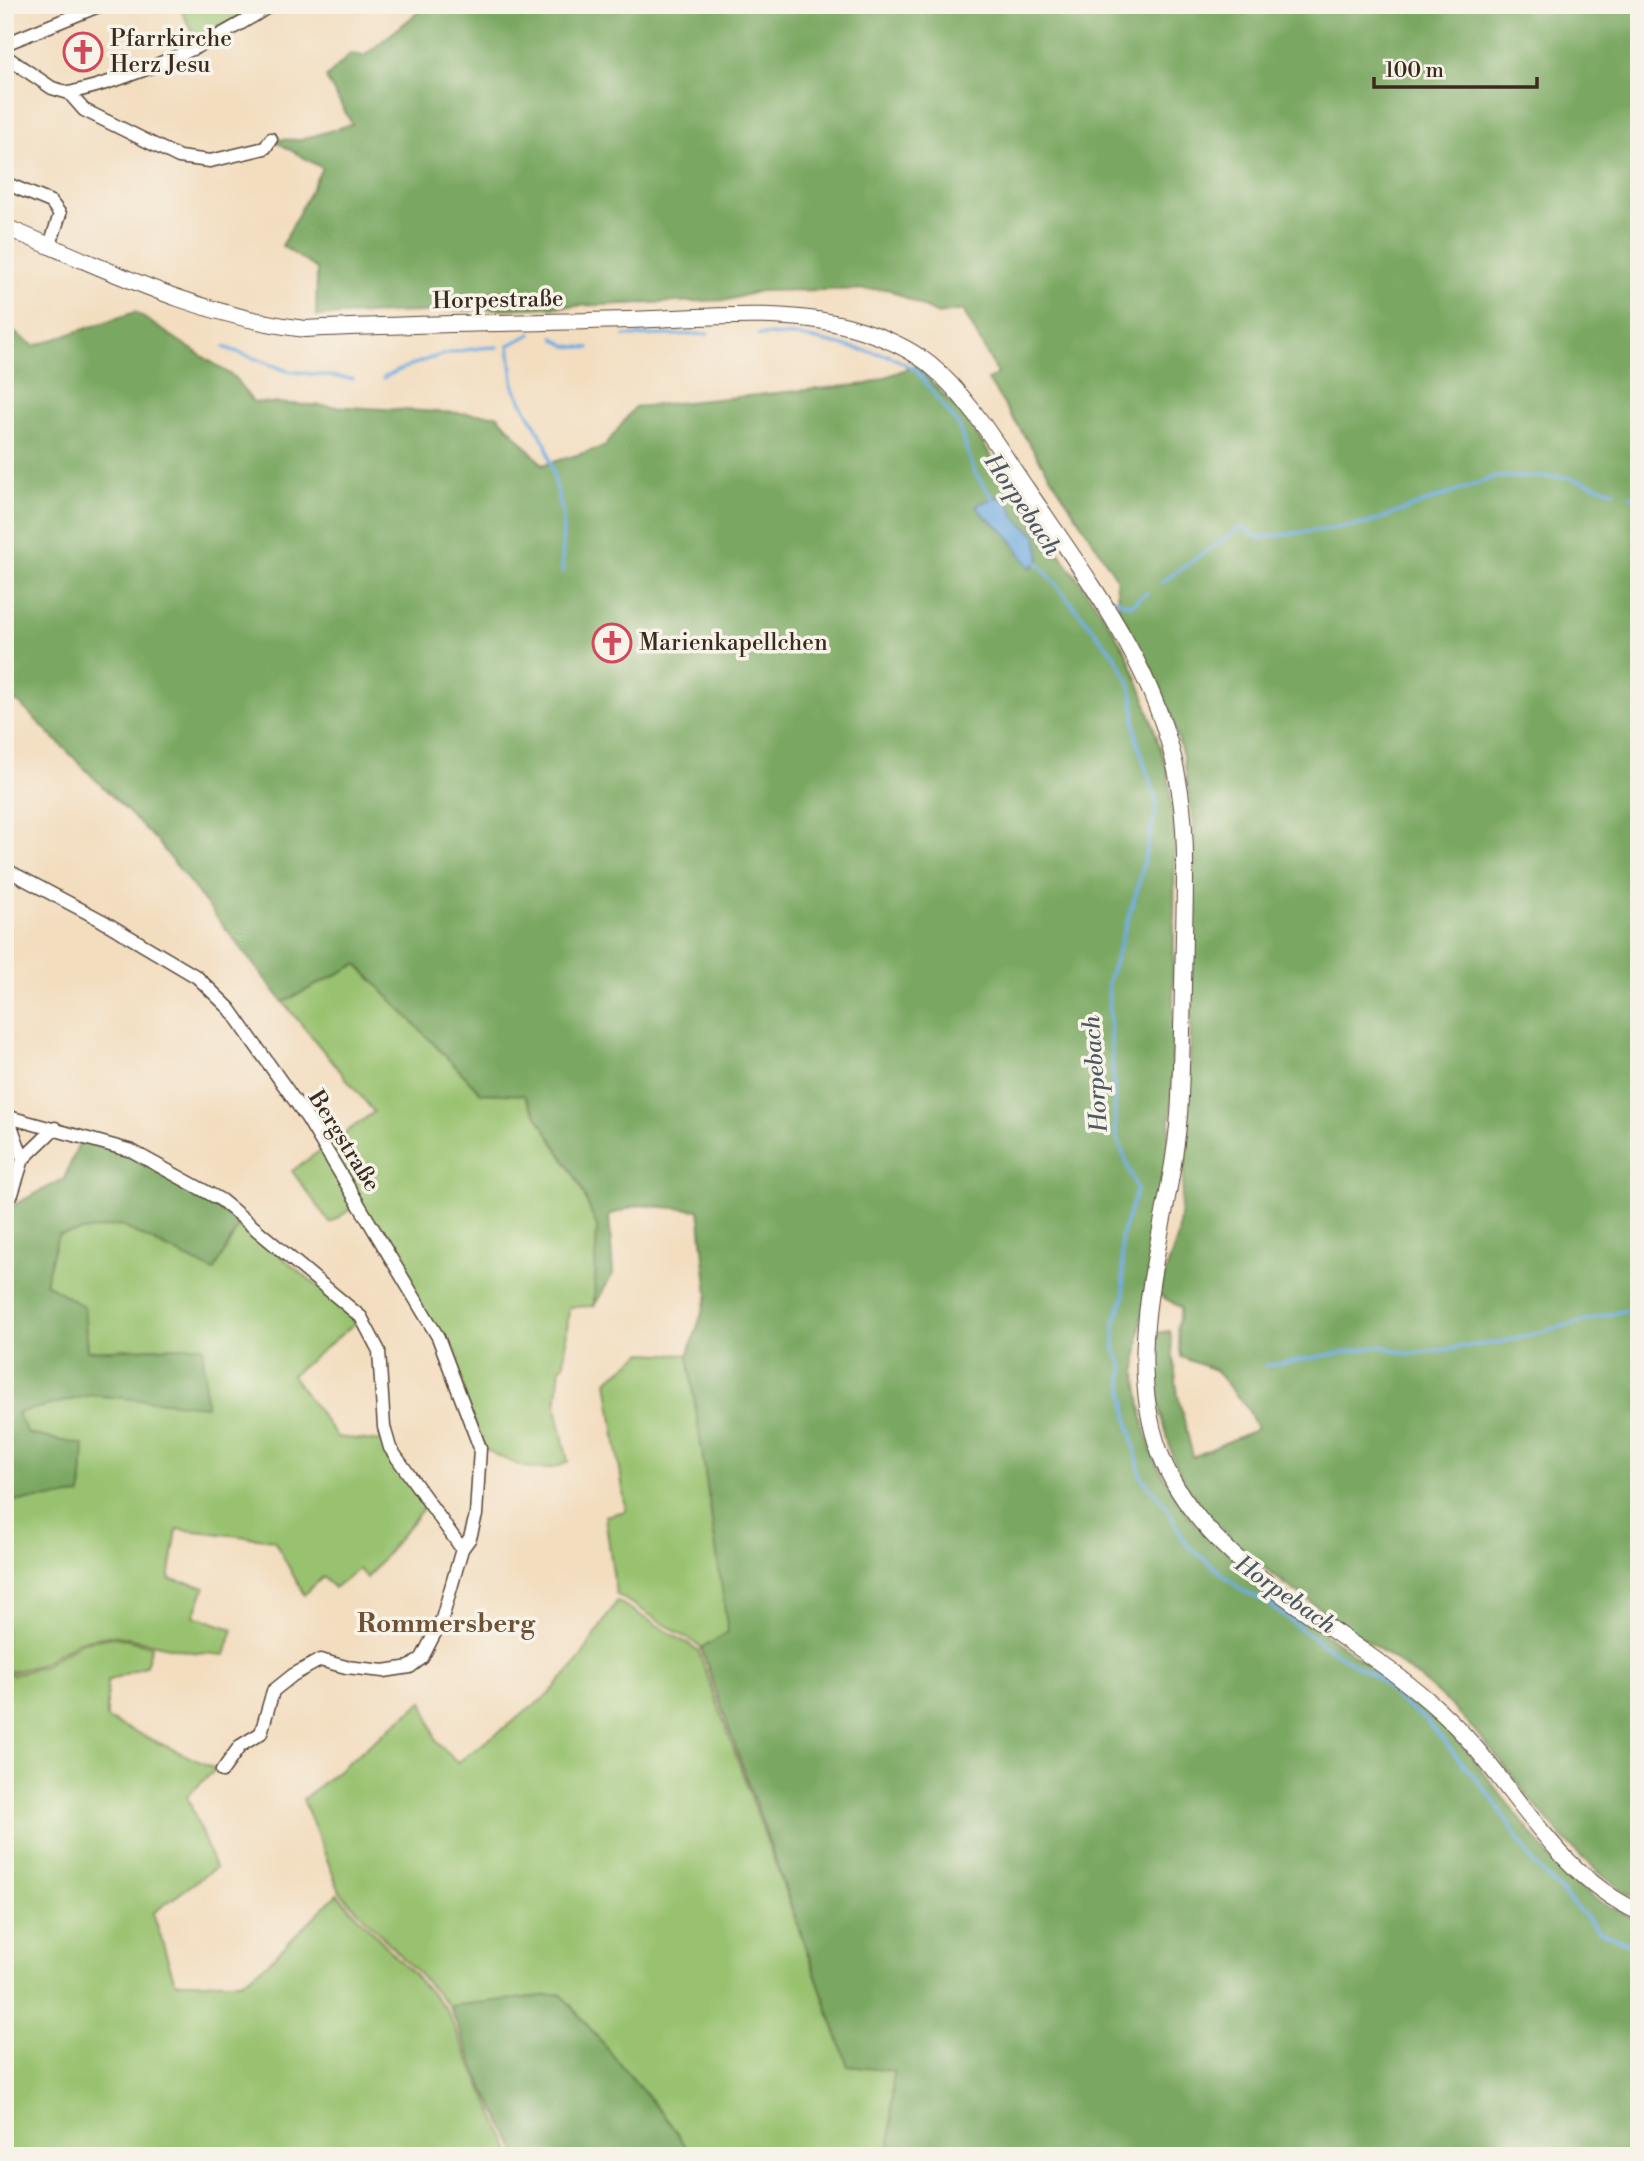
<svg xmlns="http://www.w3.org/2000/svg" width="1644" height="2161" viewBox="0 0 1644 2161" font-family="'Libre Bodoni',serif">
<rect width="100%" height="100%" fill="#f7f3e8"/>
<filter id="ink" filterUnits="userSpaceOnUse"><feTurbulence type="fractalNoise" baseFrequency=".0143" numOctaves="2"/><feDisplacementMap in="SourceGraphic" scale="14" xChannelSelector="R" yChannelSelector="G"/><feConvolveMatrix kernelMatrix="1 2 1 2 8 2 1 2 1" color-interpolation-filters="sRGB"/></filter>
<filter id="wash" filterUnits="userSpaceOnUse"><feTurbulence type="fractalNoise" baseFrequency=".00686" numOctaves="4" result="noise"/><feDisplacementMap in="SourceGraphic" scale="28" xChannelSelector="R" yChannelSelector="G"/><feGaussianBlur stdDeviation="1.57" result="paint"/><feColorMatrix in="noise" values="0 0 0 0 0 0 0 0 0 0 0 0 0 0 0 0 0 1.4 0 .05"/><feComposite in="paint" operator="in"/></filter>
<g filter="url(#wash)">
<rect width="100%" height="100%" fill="#f3ddbf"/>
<g fill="#99c26f" stroke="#6a7646" stroke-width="2">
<polygon points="178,5 261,5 199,43"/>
<path d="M357,964L481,1093L524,1095L579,1183L597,1226L594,1306L569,1307L564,1364L560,1368L556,1407L568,1462C538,1478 513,1464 485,1449L440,1337L325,1147L374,1112L283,1002Z"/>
<polygon points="321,1150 356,1206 330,1223 292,1171"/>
<polygon points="240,1223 359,1320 292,1375 337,1437 384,1442 425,1506 367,1578 358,1569 334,1588 323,1577 304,1595 274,1540 177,1529 169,1579 205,1587 194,1616 233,1629 225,1655 192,1652 114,1635 79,1641 39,1665 12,1672 5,1669 5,1502 81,1495 84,1446 28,1434 16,1413 90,1395 206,1405 202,1346 87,1351 84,1307 45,1283 58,1234 120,1225 214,1271"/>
<polygon points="642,1353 688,1355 729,1632 703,1648 616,1594 605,1516 626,1511 607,1381"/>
<polygon points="617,1601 698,1650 848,2066 893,2070 890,2156 692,2156 670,2123 561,1994 449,2006 340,1892 303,1799 423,1701 437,1742 457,1763 548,1695 577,1663"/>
<polygon points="115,1637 152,1646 146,1666 107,1681 107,1719 216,1769 187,1796 215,1868 153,1913 175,1982 241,1982 269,1962 337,1894 446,2009 513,2156 5,2156 5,1672 12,1675 41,1667 82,1642"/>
</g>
<g fill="#7aa862" stroke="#5a6940" stroke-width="2">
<path d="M427,5H1639V1900C1557,1855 1517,1770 1452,1707C1371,1628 1232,1574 1180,1473C1172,1460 1169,1443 1165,1428C1156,1399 1152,1363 1157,1333L1170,1331L1178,1396L1193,1457L1257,1429L1248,1409L1215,1370L1181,1357L1177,1328L1181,1308L1158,1294L1178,1236L1189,1122L1194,826L1183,756L1170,711L1151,667L1119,614L1116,577L988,380L998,374L963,310L938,314L888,289L760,291L728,300L316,316L317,269L282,246L322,168L271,139L300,140L352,124L326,78L350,54L364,56Z"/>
<polygon points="135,312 234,377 253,402 497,415 543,465 604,447 635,407 868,384 916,365 963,416 1108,622 1126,652 1142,691 1168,772 1175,840 1172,1097 1166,1167 1139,1335 1136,1372 1144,1425 1156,1463 1189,1517 1289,1608 1399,1687 1461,1744 1556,1865 1595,1899 1639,1921 1639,2156 890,2156 893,2071 848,2066 701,1649 728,1632 688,1355 708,1295 699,1210 639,1205 609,1215 613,1274 594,1306 597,1227 579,1183 524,1095 481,1093 357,964 283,1002 157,841 19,703 5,697 5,599 13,598 5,587 5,326 34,346"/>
<polygon points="81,1138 132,1153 240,1223 214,1271 120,1225 58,1235 45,1283 84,1307 87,1351 203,1346 206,1406 91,1395 17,1413 28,1434 84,1445 81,1495 5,1502 5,1155 10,1207 64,1179"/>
<polygon points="561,1994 670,2123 692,2156 519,2156 484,2088 449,2006"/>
</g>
<path fill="#70ace1" stroke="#566b80" stroke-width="2" d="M996,497L1008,498L1016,519L1037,536L1040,559L1031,568C1022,558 1017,547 1008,536C998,523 984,520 976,505Z"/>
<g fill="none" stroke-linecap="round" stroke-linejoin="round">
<g stroke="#70ace1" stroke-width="3.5">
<polyline points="531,334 509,345 514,388 546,444 555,481 563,516 562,572"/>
<polyline points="758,335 799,336 890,356 916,370 958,425 975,473 994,500"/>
<polyline points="625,336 708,334"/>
<polyline points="554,338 567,346 589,348"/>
<polyline points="224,347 288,371 353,379"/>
<path d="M383,378C418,360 456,348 497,347"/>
<polyline points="1630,496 1639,498"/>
<polyline points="1034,558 1115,656 1128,679 1133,695 1136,737 1157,804 1138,887 1108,982 1116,1135 1137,1190 1121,1237 1124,1297 1115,1320 1115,1350 1124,1367 1122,1376 1127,1415 1141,1477 1165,1504 1186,1544 1243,1591 1268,1603 1320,1643 1379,1679 1399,1701 1425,1719 1492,1798 1533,1862 1599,1931 1639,1949"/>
<polyline points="1161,583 1241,527 1259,538 1366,524 1495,477 1567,477 1614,491"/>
<polyline points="1112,599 1131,605 1147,593"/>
<polyline points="1265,1366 1381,1346 1409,1354 1501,1342 1639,1307"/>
</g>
</g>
</g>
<g filter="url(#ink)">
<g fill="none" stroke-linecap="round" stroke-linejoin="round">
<defs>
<g id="minor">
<polyline points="5,47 10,42 101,5"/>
<polyline points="5,56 52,88 69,93 84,110 179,157 210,161 265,148 271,139"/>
<path d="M69,93C139,77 211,44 271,5"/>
<polyline points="5,183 51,202 60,214 50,245"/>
<polyline points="5,869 101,920 197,977 230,1009 307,1118 438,1337 480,1448 476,1515 470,1538 462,1549 442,1619 422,1658 410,1667 384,1671 346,1667 320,1660 293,1675 273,1691 261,1733 240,1746 222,1771"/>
<polyline points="5,1116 132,1151 221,1200 361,1317 379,1351 384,1427 390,1448 462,1549"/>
<polyline points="8,1117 23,1159"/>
<polyline points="5,1199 12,1194 23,1159 55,1128"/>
</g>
<path id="tertiary" d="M5,227C102,267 200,317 305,329C412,324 520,323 628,320C700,318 781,308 851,327C879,335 906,346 929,364C970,398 998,448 1028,491C1088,580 1156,667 1177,775C1188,828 1185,882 1184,936C1183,990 1182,1044 1180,1097C1176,1215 1117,1338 1160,1453C1203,1570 1353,1630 1440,1711C1511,1775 1548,1870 1639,1912"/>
</defs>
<use href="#minor" stroke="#574536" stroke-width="15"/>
<use href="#tertiary" stroke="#574536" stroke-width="18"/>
<use href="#minor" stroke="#fff" stroke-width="12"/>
<use href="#tertiary" stroke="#fff" stroke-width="16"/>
</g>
</g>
<defs>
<symbol id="church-ring" viewBox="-11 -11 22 22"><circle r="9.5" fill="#f7f3e8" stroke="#d1495b" stroke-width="1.5"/><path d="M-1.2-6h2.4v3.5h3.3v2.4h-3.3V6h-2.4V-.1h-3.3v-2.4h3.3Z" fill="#d1495b"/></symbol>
</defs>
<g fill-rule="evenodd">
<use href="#church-ring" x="61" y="30" width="44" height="44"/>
<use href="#church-ring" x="590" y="621" width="44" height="44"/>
</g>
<g text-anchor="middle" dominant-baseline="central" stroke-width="7" stroke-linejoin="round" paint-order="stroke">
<g font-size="23" fill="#3b2a1e" stroke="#f7f3e8" text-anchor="start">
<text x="110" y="39">Pfarrkirche<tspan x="110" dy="26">Herz Jesu</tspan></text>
<text x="639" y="643">Marienkapellchen</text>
</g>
<g font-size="23" fill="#3b2a1e" stroke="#f7f3e8">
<text transform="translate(498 300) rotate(-1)">Horpestraße</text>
<text transform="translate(344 1141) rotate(58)">Bergstraße</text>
</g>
<g font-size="24" font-style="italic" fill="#4e5862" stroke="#f7f3e8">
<text transform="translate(1022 505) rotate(56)">Horpebach</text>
<text transform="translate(1096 1074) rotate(-94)">Horpebach</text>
<text transform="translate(1285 1595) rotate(35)">Horpebach</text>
</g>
<g font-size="26" font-weight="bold" fill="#705135" stroke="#f7f3e8">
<text x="446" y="1624">Rommersberg</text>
</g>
</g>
<rect width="1644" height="2161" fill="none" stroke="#f7f3e8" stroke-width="28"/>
<path d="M1374 77v10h163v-10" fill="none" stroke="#3b2a1e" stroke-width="3.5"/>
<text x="1385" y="77" font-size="21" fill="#3b2a1e" stroke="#f7f3e8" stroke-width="5" paint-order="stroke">100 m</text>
</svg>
